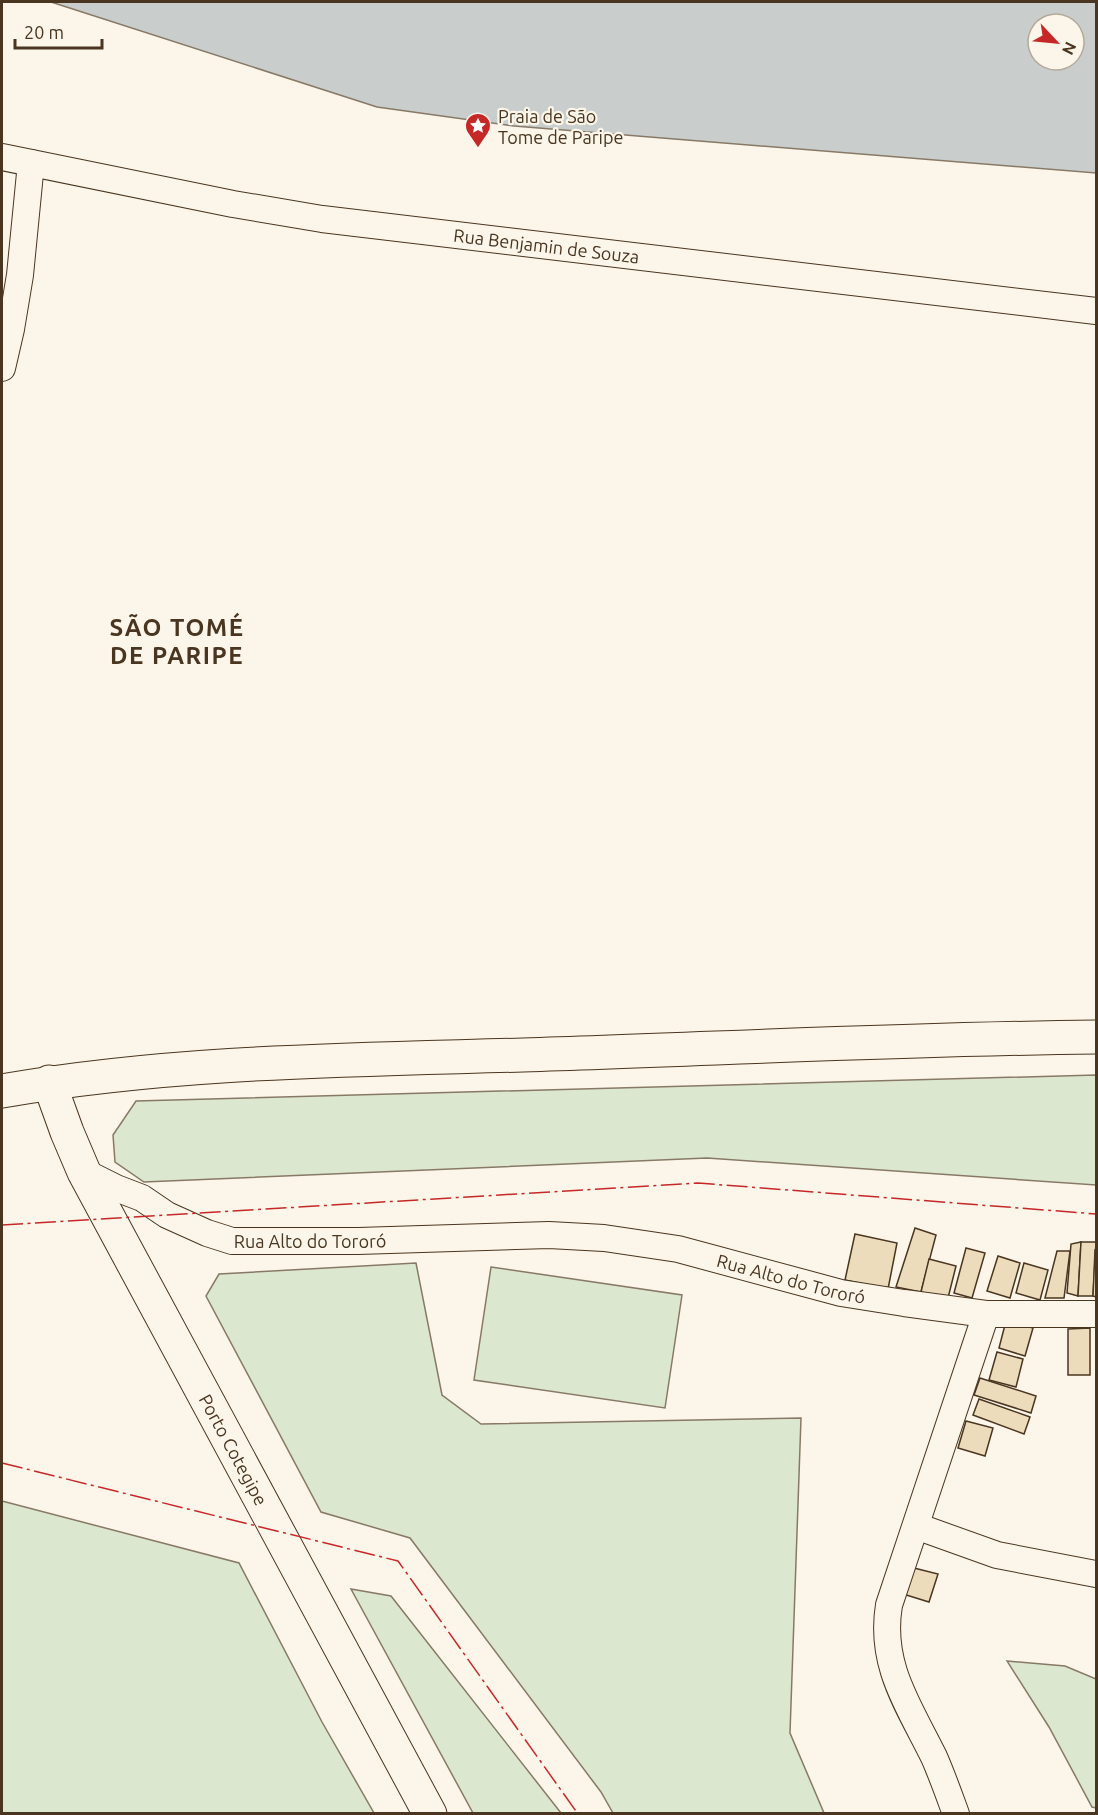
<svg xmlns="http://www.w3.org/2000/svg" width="1098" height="1815" viewBox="0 0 1098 1815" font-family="Ubuntu,sans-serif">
<rect width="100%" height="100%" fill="#fbf6e9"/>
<g fill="#dce7d0" stroke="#887966" stroke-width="1.5">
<polygon points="1096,1075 1096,1185 707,1158 144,1182 115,1162 113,1135 136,1101"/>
<polygon points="416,1263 442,1395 481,1424 801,1418 790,1733 824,1813 613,1813 601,1792 410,1538 321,1512 206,1296 219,1274"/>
<polygon points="491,1267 682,1295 665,1408 474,1380"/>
<polygon points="2,1501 239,1563 322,1722 374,1813 2,1813"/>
<polygon points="351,1589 391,1596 561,1813 473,1813"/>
<polygon points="1007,1661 1065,1666 1096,1679 1096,1808 1092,1807 1049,1727"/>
</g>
<path fill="#c9cecd" stroke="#887966" stroke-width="1.5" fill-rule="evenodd" d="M51,2H1096V173L514,126L377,107ZM1038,24H1074V60H1038Z"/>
<g fill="#ecdcbc" stroke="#4a3520" stroke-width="1.5">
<polygon points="915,1228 936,1235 921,1292 896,1287"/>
<polygon points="855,1234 897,1243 888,1289 845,1280"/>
<polygon points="1081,1242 1078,1296 1067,1293 1071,1244"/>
<polygon points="1081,1242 1096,1242 1093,1296 1078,1296"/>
<polygon points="966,1248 985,1253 972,1298 954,1293"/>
<polygon points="1095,1250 1096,1250 1096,1297 1093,1296"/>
<polygon points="1057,1251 1070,1251 1064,1298 1045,1298"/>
<polygon points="998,1256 1020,1263 1010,1298 987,1291"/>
<polygon points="929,1259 956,1266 948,1298 921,1292"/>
<polygon points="1024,1263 1048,1270 1040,1300 1016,1293"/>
<polygon points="1006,1321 1033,1328 1025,1356 999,1348"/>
<polygon points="1090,1328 1090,1375 1068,1375 1068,1329"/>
<polygon points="997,1352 1023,1359 1016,1387 989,1380"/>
<polygon points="980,1378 1036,1396 1031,1413 974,1395"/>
<polygon points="979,1399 1030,1417 1024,1434 973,1415"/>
<polygon points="966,1421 993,1428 985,1456 958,1448"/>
<polygon points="910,1567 938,1574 929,1602 903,1594"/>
</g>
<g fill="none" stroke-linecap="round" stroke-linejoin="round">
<defs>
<g id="street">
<path id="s1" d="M2,157L233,204L322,219L1096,311"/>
<polyline points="2,368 11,329 20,275 31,163"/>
<path id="s2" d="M84,1172L116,1188L142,1198L167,1215L207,1233L232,1241H358L549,1235L604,1238L678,1249L841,1293L904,1303L986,1314H1096"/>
<polyline points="916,1526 997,1555 1096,1574"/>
<path d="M956,1814C949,1795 942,1775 934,1757C909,1706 879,1665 889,1605L986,1314"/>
</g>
<g id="secondary">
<path id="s3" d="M49,1082L67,1132L84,1172L430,1814"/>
</g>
<path id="primary" d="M2,1091C173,1061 349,1060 523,1055C715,1049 905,1039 1096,1037"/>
</defs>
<use href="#street" stroke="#4a3520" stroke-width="28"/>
<use href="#secondary" stroke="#4a3520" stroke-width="35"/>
<use href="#primary" stroke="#4a3520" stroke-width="35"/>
<use href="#street" stroke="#fbf6e9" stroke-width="26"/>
<use href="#secondary" stroke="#fbf6e9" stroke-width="33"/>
<use href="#primary" stroke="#fbf6e9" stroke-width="33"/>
<g stroke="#c62828" stroke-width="1.5" stroke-dasharray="21 4.5 3 4.5" stroke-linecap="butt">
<polyline points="2,1225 698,1183 1096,1214"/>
<polyline points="2,1463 398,1561 578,1814"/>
</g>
</g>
<defs>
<symbol id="sight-pin" viewBox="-11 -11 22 30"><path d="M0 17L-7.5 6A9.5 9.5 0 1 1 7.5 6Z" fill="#c62828" stroke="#fbf6e9"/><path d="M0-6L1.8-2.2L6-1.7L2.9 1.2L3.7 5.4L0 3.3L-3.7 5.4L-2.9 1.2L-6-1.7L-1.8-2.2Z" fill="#fff"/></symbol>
</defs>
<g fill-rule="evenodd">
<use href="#sight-pin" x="463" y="111" width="30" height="40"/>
</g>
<g text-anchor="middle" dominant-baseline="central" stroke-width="4.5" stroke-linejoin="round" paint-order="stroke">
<g font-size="18" fill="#4a3520" stroke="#fbf6e9" text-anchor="start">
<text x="498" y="116">Praia de São<tspan x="498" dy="21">Tome de Paripe</tspan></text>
</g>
<g font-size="18" fill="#4a3520" stroke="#fbf6e9">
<text stroke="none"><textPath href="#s1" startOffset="552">Rua Benjamin de Souza</textPath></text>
<text stroke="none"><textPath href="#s2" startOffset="242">Rua Alto do Tororó</textPath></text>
<text stroke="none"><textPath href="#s2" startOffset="728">Rua Alto do Tororó</textPath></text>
<text stroke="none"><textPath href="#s3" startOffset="412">Porto Cotegipe</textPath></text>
</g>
<g font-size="24" font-weight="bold" letter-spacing="1.5" fill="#4a3520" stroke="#fbf6e9">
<text x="177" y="627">SÃO TOMÉ<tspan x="177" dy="28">DE PARIPE</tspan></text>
</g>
</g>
<rect width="1098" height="1815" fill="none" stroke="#4a3520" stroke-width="6"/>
<g transform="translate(1056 42) rotate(116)"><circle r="28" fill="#fbf6e9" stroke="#b4a999" stroke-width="1.5"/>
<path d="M0-4.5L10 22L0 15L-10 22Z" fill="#c62828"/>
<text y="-9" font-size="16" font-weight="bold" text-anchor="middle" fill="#4a3520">N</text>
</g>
<path d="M15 39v9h87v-9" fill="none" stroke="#4a3520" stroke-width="3"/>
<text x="24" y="39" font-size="18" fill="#4a3520" stroke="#fbf6e9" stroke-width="4.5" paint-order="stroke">20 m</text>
</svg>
